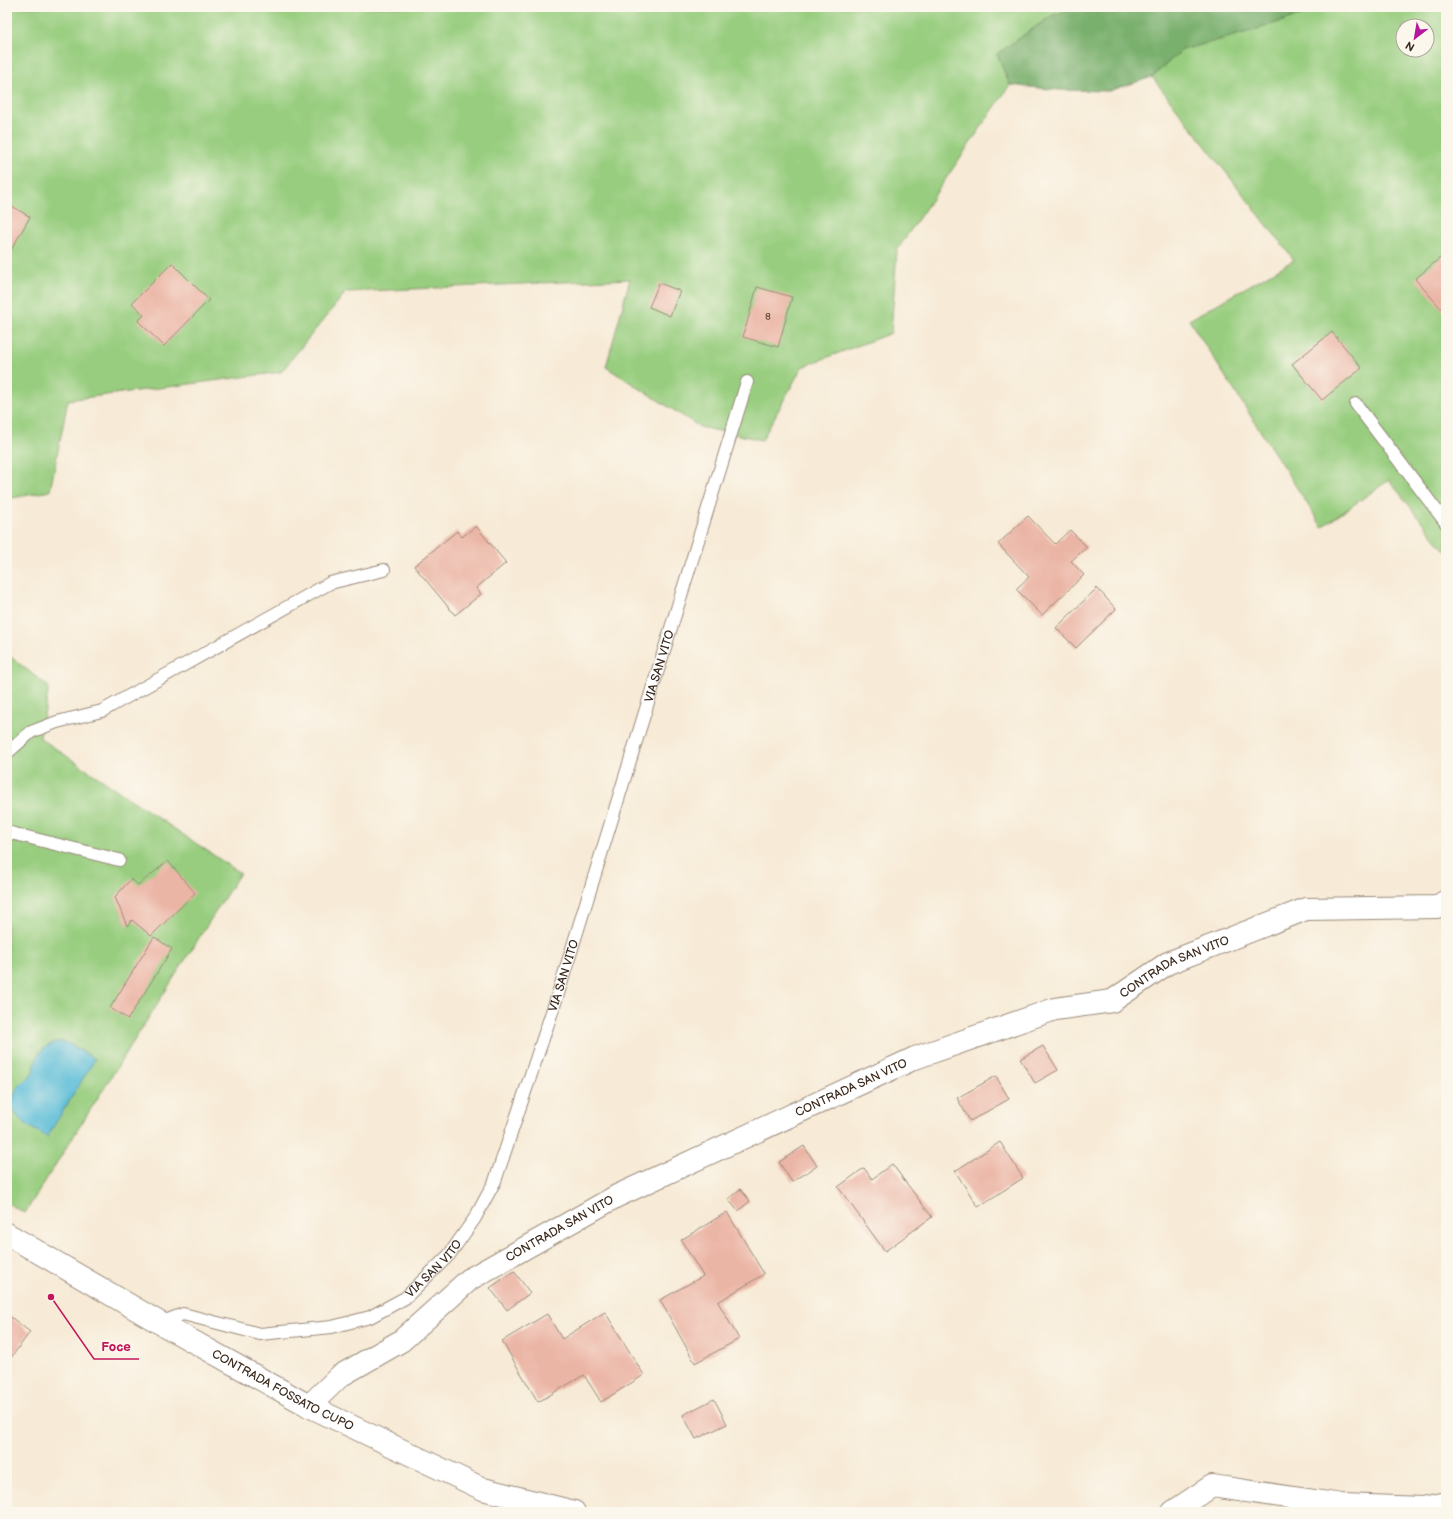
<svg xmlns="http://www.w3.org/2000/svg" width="1453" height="1519" viewBox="0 0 1453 1519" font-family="'Balsamiq Sans',sans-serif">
<rect width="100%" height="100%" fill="#fbf7ec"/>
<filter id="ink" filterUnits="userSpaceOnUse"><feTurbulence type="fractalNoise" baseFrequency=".025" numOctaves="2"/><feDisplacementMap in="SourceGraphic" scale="8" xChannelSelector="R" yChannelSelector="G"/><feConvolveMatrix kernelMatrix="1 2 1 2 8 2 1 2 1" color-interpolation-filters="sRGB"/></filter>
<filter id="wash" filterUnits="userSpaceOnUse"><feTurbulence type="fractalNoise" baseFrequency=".012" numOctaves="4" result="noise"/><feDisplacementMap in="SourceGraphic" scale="16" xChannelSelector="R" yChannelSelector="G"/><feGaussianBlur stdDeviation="0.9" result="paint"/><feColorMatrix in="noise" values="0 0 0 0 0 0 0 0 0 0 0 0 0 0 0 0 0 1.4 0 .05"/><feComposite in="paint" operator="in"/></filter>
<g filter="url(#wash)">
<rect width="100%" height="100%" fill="#f7ead6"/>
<g fill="#98cd7f" stroke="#6a7c4e" fill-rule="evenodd">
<polygon points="7,7 1077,7 1051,16 997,54 1010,85 897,250 891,333 802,367 762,440 700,427 606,367 630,279 346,292 281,372 68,400 50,491 7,499"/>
<path d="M1324,7H1446V552L1389,480L1322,527L1189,320L1294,260L1152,77L1182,50L1255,30ZM1403,26H1427V50H1403Z"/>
<polygon points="7,654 49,687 40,738 240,873 25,1213 7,1203"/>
</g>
<polygon fill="#7ab06e" stroke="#5a6d46" points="1077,7 1324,7 1255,30 1182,50 1152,77 1109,91 1059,90 1010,85 997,54 1051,16"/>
<path fill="#59bcd8" stroke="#4a737b" d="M61,1041L68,1043L95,1059L47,1137C31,1127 7,1118 14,1096C15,1092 16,1088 19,1085C23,1081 28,1080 31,1075C34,1071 34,1066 36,1061C40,1048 49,1044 61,1041Z"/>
<g id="blocks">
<g fill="#ebb5a6">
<polygon points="7,203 30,217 7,257"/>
<polygon points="1446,253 1446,314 1415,279"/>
<polygon points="172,263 209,300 164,346 138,321 144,315 132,303"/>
<polygon points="659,283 680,291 670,316 649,307"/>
<polygon points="757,287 792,297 778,347 743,337"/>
<polygon points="1332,332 1362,368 1322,400 1292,364"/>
<polygon points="1028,516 1055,544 1070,530 1087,547 1071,561 1084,575 1042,615 1016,589 1029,577 998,544"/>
<polygon points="476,526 506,563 476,588 481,594 455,615 414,566 457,531 462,537"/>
<polygon points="1097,588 1116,609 1076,648 1056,628"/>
<polygon points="168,861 195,893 151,936 132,920 127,926 115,897 131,879 138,885"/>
<polygon points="154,937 172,949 128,1019 110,1008"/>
<polygon points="1043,1046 1058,1070 1035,1083 1020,1059"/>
<polygon points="996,1076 1009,1099 970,1121 957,1098"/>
<polygon points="1000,1142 1023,1178 978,1207 955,1171"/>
<polygon points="804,1146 817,1166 792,1182 779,1162"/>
<polygon points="892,1164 932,1217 885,1251 838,1187 864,1168 872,1179"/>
<polygon points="740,1189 750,1201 738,1211 728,1199"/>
<polygon points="727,1212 764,1274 718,1302 739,1339 695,1363 660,1300 703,1276 681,1240"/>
<polygon points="514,1271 530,1293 507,1310 490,1288"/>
<polygon points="605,1312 644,1375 601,1402 584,1375 538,1402 502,1341 547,1314 562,1339"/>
<polygon points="7,1314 30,1332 7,1363"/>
<polygon points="714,1399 727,1424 696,1439 683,1415"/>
</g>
</g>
</g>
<g filter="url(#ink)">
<use href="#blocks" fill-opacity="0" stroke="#998a7a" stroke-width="1"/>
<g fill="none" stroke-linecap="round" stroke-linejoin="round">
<defs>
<g id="service">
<polyline points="1356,404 1446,523"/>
<polyline points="7,753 31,732 57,722 102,711 330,583 384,570"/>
<polyline points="7,832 119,860"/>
<path id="s1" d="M160,1323L183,1314L260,1334L332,1327L370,1317L405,1298L449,1255L475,1218L495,1181L557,997L747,382"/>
</g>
<g id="minor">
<path id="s2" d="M7,1234L160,1323L309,1406L483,1489L574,1512"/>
<path id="s3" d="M309,1406L340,1376L401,1341L470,1279L617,1196L915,1058L1055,1009L1112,1001L1168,963L1306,909L1437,907L1446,901"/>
<polyline points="1173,1512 1212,1486 1342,1505 1423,1508 1446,1503"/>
</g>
</defs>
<use href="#service" stroke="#998a7a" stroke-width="14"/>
<use href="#minor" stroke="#998a7a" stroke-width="24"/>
<use href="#service" stroke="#fff" stroke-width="12"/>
<use href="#minor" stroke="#fff" stroke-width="22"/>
</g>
</g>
<g text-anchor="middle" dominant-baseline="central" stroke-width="4" stroke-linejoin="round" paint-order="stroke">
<g font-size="10" fill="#674d40">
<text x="768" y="317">8</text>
</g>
<g font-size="12" fill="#3b2a1e" stroke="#fbf7ec">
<text stroke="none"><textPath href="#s1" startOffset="945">VIA SAN VITO</textPath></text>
<text stroke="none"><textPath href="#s3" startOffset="981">CONTRADA SAN VITO</textPath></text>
<text stroke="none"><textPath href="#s1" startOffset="621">VIA SAN VITO</textPath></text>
<text stroke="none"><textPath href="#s3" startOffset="633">CONTRADA SAN VITO</textPath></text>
<text stroke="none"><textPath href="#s3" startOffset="309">CONTRADA SAN VITO</textPath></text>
<text stroke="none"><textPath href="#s1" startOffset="297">VIA SAN VITO</textPath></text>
<text stroke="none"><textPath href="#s2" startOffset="317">CONTRADA FOSSATO CUPO</textPath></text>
</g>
</g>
<path fill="none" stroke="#c2185b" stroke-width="1.5" d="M51 1297L94 1359H139"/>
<circle fill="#c2185b" stroke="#fbf7ec" stroke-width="1.5" cx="51" cy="1297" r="4"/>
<g font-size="13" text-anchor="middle" font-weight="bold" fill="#c2185b" stroke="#fbf7ec" stroke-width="4" stroke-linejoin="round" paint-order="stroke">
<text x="116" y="1351">Foce</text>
</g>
<rect width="1453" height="1519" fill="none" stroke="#fbf7ec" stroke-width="24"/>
<g transform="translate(1415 38) rotate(211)"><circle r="19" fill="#fbf7ec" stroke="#aea59a"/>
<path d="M0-3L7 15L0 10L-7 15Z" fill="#b5179e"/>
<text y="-6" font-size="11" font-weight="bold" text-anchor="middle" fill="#3b2a1e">N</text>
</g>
</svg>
